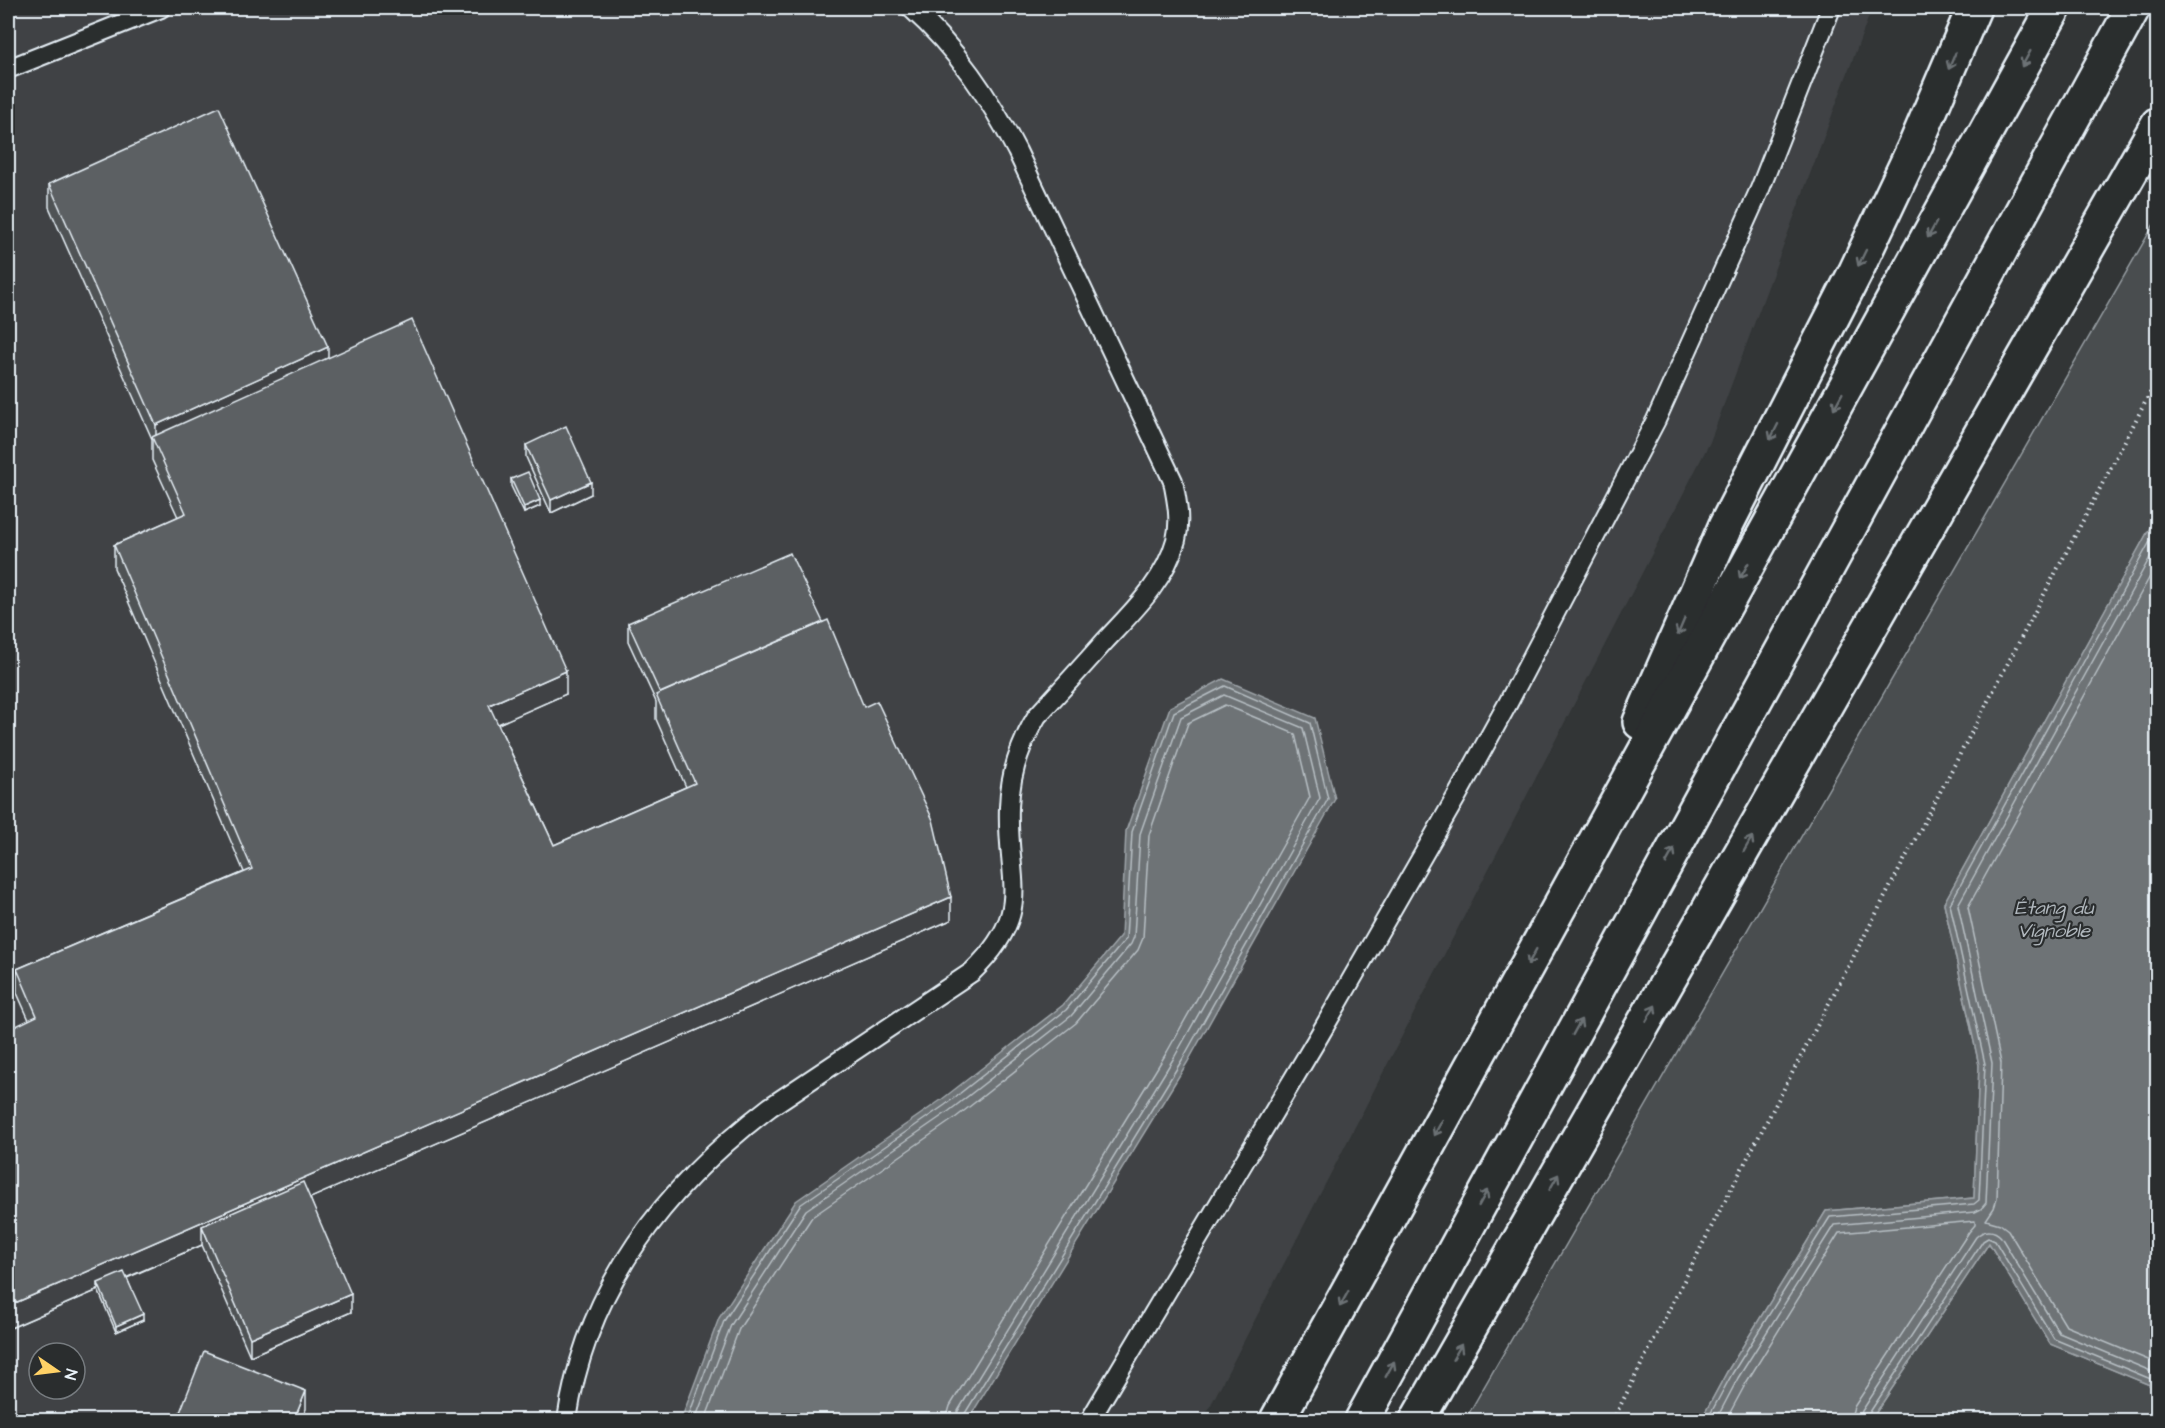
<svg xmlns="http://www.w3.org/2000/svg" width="2165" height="1428" viewBox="0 0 2165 1428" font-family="'Architects Daughter',sans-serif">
<rect width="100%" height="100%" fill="#323536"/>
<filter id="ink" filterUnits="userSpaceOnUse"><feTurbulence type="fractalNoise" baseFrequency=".0167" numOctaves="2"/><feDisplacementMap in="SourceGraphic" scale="12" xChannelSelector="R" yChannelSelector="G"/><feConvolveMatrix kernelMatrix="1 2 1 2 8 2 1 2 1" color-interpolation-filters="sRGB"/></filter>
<g filter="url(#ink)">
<path fill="#3f4244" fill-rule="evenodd" d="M8,8H1872L1710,442L1203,1420H8ZM39,1353H75V1389H39Z"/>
<g fill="#494d4f" stroke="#989fa4" stroke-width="1.5">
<polygon points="2157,219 2157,515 1944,903 1979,1065 1974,1198 1826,1211 1727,1372 1701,1420 1465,1420"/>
<polygon points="1989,1243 2050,1344 2157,1388 2157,1420 1871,1420"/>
</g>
<g fill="#6e7376" stroke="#9fa5aa" stroke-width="1.5">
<polygon points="2157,515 2157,1388 2050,1344 1989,1243 1871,1420 1701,1420 1727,1372 1826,1211 1974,1198 1979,1065 1944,903"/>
<polygon points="1223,679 1315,718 1335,799 1187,1063 968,1420 681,1420 719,1318 796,1201 941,1100 1063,1005 1121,936 1126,831 1170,707"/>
</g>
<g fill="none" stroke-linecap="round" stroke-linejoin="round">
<g stroke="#b7bfc4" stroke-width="1.5">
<polyline points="2158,562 1968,907 2001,1063 1997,1199 1994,1208 1986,1220 2000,1224 2008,1230 2066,1326 2158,1364"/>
<polyline points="687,1420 724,1321 800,1205 945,1105 1066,1010 1126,939 1132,832 1174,712 1225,686 1310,723 1328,799 1182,1060 964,1415 963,1420"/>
<polyline points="695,1420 731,1325 806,1210 949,1111 1071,1016 1131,944 1134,937 1140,834 1181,717 1224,695 1303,728 1320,798 1175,1056 958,1411 956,1420"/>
<polyline points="705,1420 739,1329 812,1217 955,1118 1076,1023 1138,950 1143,938 1149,835 1188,723 1225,705 1295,734 1310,797 1167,1052 950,1406 946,1420"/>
<polyline points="1707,1420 1732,1374 1830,1217 1974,1204 1979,1200 1985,1064 1950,904 2158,527"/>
<polyline points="1716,1420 1738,1378 1834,1225 1975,1212 1981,1209 1986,1203 1992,1063 1958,905 2158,543"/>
<polyline points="1726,1420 1746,1383 1839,1233 1975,1221 1975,1225 1969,1232 1854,1407 1850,1420"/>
<path d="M1859,1420L1862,1411L1976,1237C1984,1229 1994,1229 2001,1237L2059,1333L2158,1374"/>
<polyline points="1867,1420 1868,1415 1983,1241 1988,1238 1995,1241 2054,1339 2158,1382"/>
</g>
<defs>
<g id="service">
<polyline points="8,69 161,8"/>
<path d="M567,1420C586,1287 665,1187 770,1107L972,972C1036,910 1006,881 1009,807C1010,774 1020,744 1037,716C1060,691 1083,666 1105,641C1133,611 1165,581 1176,540C1181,521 1177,501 1173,481L1017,151C989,97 957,49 911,8"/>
<polyline points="1090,1420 1319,1036 1458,794 1508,703 1656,420 1760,189 1831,8"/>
</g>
<g id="motorway">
<polyline points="1640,722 1725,527 1855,273 1916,144 1974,8"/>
<polyline points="1277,1420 2054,8"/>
<polyline points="1362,1420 2133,8"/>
<polyline points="1417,1420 2158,124"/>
</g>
</defs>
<use href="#service" stroke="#e8f1f8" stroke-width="22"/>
<use href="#motorway" stroke="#e8f1f8" stroke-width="38"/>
<polyline stroke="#e8f1f8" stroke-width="4" stroke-dasharray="1.5 4.5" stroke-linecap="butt" points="1613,1420 1718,1214 2158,378"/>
<use href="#service" stroke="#2a2d2e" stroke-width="18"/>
<use href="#motorway" stroke="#2a2d2e" stroke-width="33"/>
</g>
<g fill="#4f5355" stroke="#e8f1f8" stroke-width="1.5">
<polygon points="49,184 328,358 566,694 498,724 554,845 686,787 656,719 656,702 628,641 628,623 951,920 310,1198 351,1312 250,1356 202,1245 127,1278 143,1320 116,1332 98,1290 8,1329 29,1020 17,993 17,969 244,872 114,568 114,545 178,517 152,460 152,439 49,207"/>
<polygon points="526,445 591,494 551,513 526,457"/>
<polygon points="511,479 540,506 524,513 511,486"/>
</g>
<g fill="#404345" stroke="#e8f1f8" stroke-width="1.5">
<polygon points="328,347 328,370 156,445 156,425"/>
<polygon points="591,482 591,494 551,513 551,500"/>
<polygon points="540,500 540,506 524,513 524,507"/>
<polygon points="566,671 566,694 489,728 489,705"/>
<polygon points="951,897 951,920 209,1242 202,1226 202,1245 100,1289 98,1283 98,1290 8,1329 8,1306"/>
<polygon points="351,1294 351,1312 250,1356 250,1338"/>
<polygon points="143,1314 143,1320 116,1332 116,1326"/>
<polygon points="306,1391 306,1409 301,1420 294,1420"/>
</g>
<g fill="#5c6063" stroke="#e8f1f8" stroke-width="1.5">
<polygon points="219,107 328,347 156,425 49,184"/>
<polygon points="412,320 566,671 489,705 554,845 695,783 656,695 828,620 864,707 877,701 933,820 951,897 8,1306 8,1030 37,1016 17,969 252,869 114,545 186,513 152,437"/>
<polygon points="566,426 591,482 551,500 526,445"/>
<polygon points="528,472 540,500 524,507 511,479"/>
<polygon points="790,553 823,622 660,693 628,623"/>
<polygon points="303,1182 351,1294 250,1338 202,1226"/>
<polygon points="124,1272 143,1314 116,1326 98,1283"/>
<polygon points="204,1351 306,1391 294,1420 177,1420"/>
</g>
<defs><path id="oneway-shaft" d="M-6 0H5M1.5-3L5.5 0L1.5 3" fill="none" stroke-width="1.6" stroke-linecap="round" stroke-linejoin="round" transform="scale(1.5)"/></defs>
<g stroke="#6c7275">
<use href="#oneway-shaft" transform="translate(2026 59) rotate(119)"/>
<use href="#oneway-shaft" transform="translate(1952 61) rotate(113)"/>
<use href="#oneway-shaft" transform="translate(1932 230) rotate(119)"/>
<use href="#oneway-shaft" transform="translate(1862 258) rotate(116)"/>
<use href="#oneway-shaft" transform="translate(1838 401) rotate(119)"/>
<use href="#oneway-shaft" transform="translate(1774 432) rotate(117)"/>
<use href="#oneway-shaft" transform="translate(1744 571) rotate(119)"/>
<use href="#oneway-shaft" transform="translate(1681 627) rotate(113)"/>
<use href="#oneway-shaft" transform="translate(1748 844) rotate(-60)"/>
<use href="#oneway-shaft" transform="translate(1670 856) rotate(-61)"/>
<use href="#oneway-shaft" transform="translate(1532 957) rotate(119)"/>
<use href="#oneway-shaft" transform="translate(1651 1013) rotate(-60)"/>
<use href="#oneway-shaft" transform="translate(1577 1027) rotate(-61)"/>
<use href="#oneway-shaft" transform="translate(1438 1128) rotate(119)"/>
<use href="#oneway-shaft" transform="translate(1554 1182) rotate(-60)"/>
<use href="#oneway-shaft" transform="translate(1483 1198) rotate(-61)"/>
<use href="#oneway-shaft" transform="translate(1344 1299) rotate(119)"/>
<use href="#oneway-shaft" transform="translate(1457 1352) rotate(-60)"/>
<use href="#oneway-shaft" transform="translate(1390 1369) rotate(-61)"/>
</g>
</g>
<g text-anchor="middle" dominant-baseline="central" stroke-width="4.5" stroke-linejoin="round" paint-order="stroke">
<g font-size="20" font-style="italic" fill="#b1b8be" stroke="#2a2d2e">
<text x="2054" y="908">Étang du<tspan x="2054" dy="23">Vignoble</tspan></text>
</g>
</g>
<rect width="2165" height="1428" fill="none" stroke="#2a2d2e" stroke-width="30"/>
<rect x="15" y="15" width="2135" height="1398" fill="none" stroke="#e8f1f8" stroke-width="2" filter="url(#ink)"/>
<g transform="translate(57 1371) rotate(104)"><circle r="28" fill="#2a2d2e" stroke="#767b7f" stroke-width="1.5"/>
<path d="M0-4.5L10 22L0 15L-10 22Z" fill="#ffd166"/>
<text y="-9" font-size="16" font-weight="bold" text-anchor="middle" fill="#e8f1f8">N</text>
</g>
</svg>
